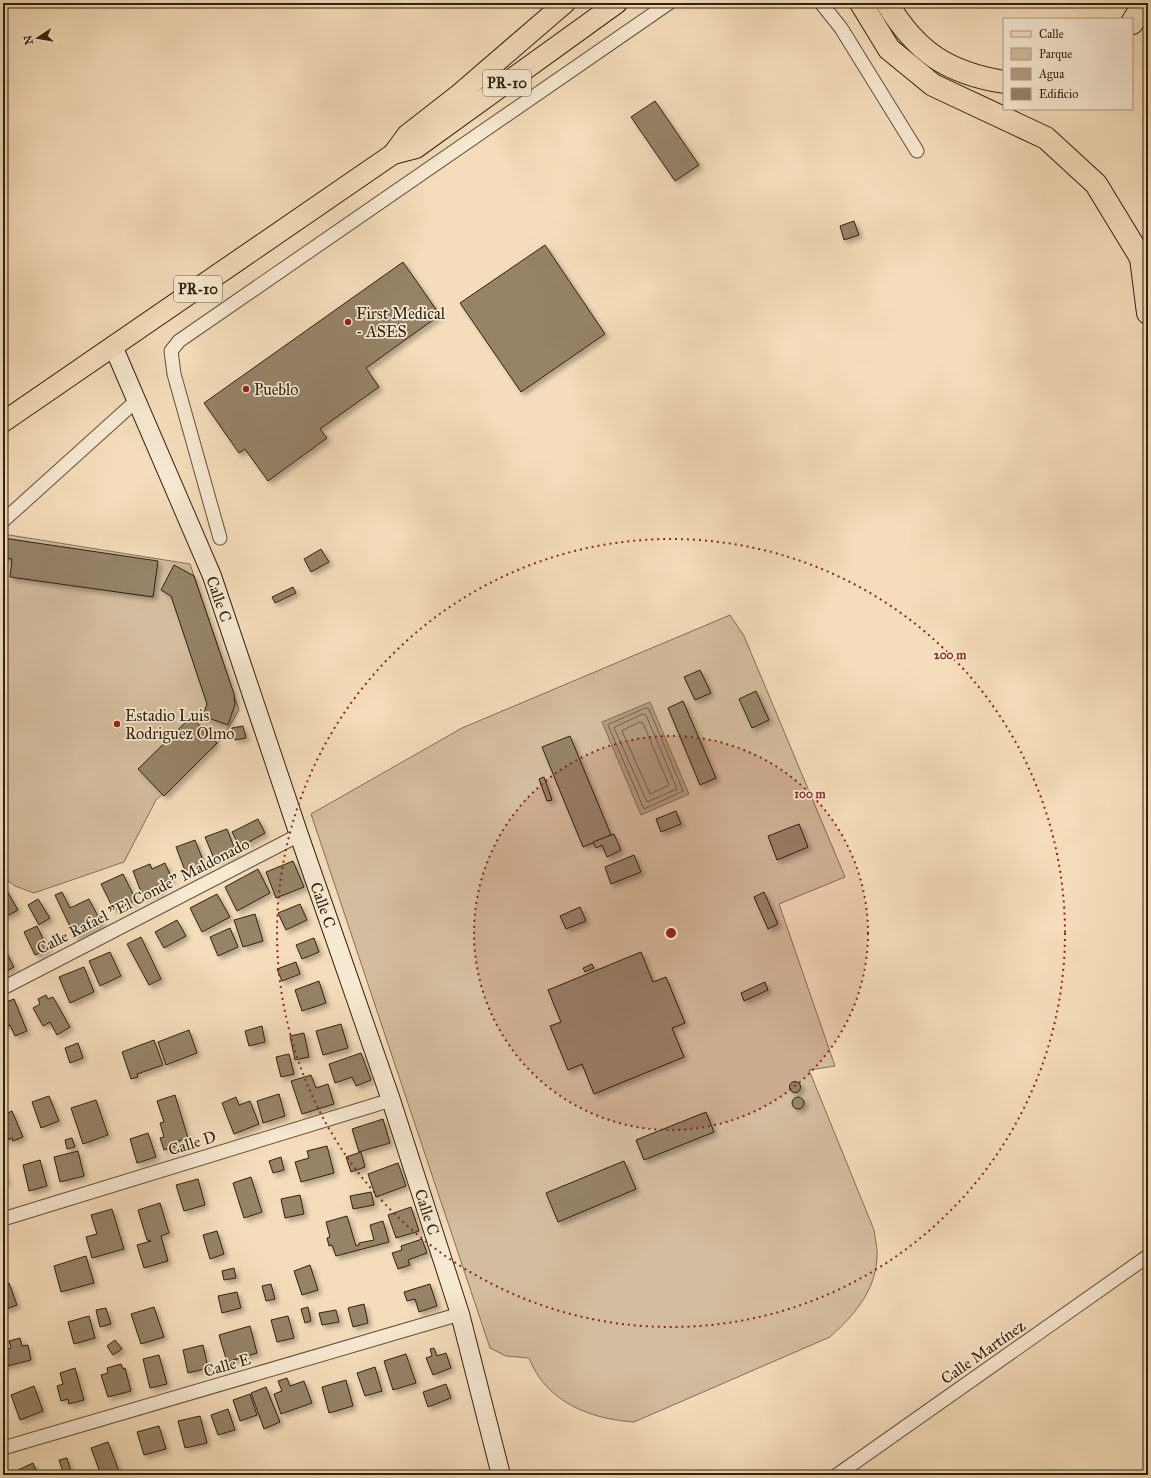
<svg xmlns="http://www.w3.org/2000/svg" width="1151" height="1478" viewBox="0 0 1151 1478" font-family="'IM FELL Great Primer',serif">
<defs>
<filter id="shadow"><feDropShadow dx="3.5" dy="3.5" stdDeviation="2" flood-color="#0004"/></filter>
</defs>
<rect width="100%" height="100%" fill="#f5ddbb"/>
<filter id="stains"><feTurbulence type="fractalNoise" baseFrequency=".005" numOctaves="4"/><feColorMatrix values="0 0 0 0 .2 0 0 0 0 .09 0 0 0 0 .02 0 0 0 .5 -.17"/></filter>
<radialGradient id="worn" r=".72"><stop offset=".6" stop-color="#630" stop-opacity="0"/><stop offset="1" stop-color="#630" stop-opacity=".3"/></radialGradient>
<g fill="#d4bd9e" stroke="#827056">
<polygon points="3,534 190,564 239,710 222,739 156,800 124,862 34,893 15,886 3,877"/>
<path d="M730,615L744,636L845,877L779,904L835,1066L809,1070L874,1230C875,1239 878,1249 877,1258C875,1292 854,1315 830,1337L634,1422C590,1419 546,1402 529,1358L506,1356L490,1348L311,814L462,728Z"/>
</g>
<polygon fill="#b29d80" stroke="#7e6c52" points="650,702 689,794 641,815 602,722"/>
<g fill="none" stroke-linecap="round" stroke-linejoin="round">
<g stroke="#716047" stroke-width="1">
<polygon points="646,708 649,709 683,791 644,809 608,725"/>
<polygon points="643,714 646,715 677,789 647,802 614,728"/>
<polygon points="640,722 643,723 669,785 650,794 622,731"/>
</g>
</g>
<g fill="#968368" stroke="#30220e" filter="url(#shadow)">
<polygon points="655,101 699,165 675,181 631,117"/>
<polygon points="854,221 859,235 844,240 840,226"/>
<polygon points="545,245 605,334 521,392 460,303"/>
<polygon points="403,262 440,315 366,368 379,387 320,429 327,438 268,481 245,449 239,453 204,403"/>
<polygon points="3,538 158,561 153,597 10,577 12,559 3,558"/>
<polygon points="321,549 329,562 311,572 304,559"/>
<polygon points="174,565 194,576 234,694 235,704 228,725 203,716 207,704 171,596 161,590"/>
<polygon points="293,587 296,593 275,603 272,597"/>
<polygon points="700,670 711,693 695,700 684,677"/>
<polygon points="756,691 769,720 752,728 739,699"/>
<polygon points="683,701 716,778 700,785 668,708"/>
<polygon points="191,717 217,743 164,796 138,769"/>
<polygon points="243,726 246,738 235,740 232,728"/>
<polygon points="570,736 611,835 583,847 542,747"/>
<polygon points="544,777 552,800 547,801 539,779"/>
<polygon points="676,811 681,824 661,832 656,819"/>
<polygon points="258,819 265,833 240,847 232,832"/>
<polygon points="799,824 808,847 777,860 768,836"/>
<polygon points="227,829 236,852 215,861 205,837"/>
<polygon points="614,834 621,850 607,857 602,845 596,848 593,842"/>
<polygon points="195,840 205,865 186,873 176,847"/>
<polygon points="634,855 641,872 611,884 605,867"/>
<polygon points="293,861 304,887 276,898 266,872"/>
<polygon points="165,863 172,879 158,884 160,890 143,897 133,871 150,864 152,869"/>
<polygon points="258,869 270,893 237,911 225,887"/>
<polygon points="123,874 136,900 114,910 101,884"/>
<polygon points="3,884 18,910 5,917 3,914"/>
<polygon points="62,892 70,908 89,899 102,924 75,937 55,895"/>
<polygon points="764,892 778,924 768,929 754,897"/>
<polygon points="217,894 230,917 202,932 190,908"/>
<polygon points="38,899 50,918 39,925 28,905"/>
<polygon points="300,904 307,920 286,930 278,913"/>
<polygon points="580,907 586,921 566,929 560,916"/>
<polygon points="255,914 263,941 243,947 234,920"/>
<polygon points="177,920 186,936 164,948 155,932"/>
<polygon points="37,926 48,949 35,955 24,932"/>
<polygon points="230,928 238,947 218,956 210,937"/>
<polygon points="141,937 161,979 149,985 127,944"/>
<polygon points="314,938 319,952 302,959 296,945"/>
<polygon points="3,946 14,967 3,973"/>
<polygon points="110,952 121,976 100,986 89,961"/>
<polygon points="641,952 653,982 666,977 685,1023 672,1028 684,1057 594,1094 582,1064 568,1070 550,1026 561,1022 548,990"/>
<polygon points="296,962 300,974 282,981 277,969"/>
<polygon points="592,964 594,968 585,972 583,968"/>
<polygon points="84,967 94,992 70,1003 59,977"/>
<polygon points="319,981 326,1003 302,1011 295,990"/>
<polygon points="765,982 768,990 744,1001 741,993"/>
<polygon points="46,995 48,999 53,997 70,1027 57,1035 50,1022 43,1026 33,1008 40,1004 38,999"/>
<polygon points="14,999 27,1031 15,1036 10,1025 3,1027 3,1003"/>
<polygon points="341,1024 348,1048 323,1055 316,1031"/>
<polygon points="262,1026 265,1042 249,1046 245,1031"/>
<polygon points="189,1030 197,1053 166,1065 158,1042"/>
<polygon points="304,1033 309,1057 295,1060 290,1036"/>
<polygon points="154,1040 163,1065 137,1074 138,1077 131,1079 122,1052"/>
<polygon points="78,1043 83,1058 70,1063 65,1048"/>
<polygon points="361,1053 371,1080 356,1086 352,1077 335,1083 329,1064"/>
<polygon points="289,1054 294,1074 281,1077 276,1057"/>
<polygon points="311,1075 316,1088 328,1084 334,1104 302,1114 291,1081"/>
<circle cx="795" cy="1087" r="5.5"/>
<polygon points="279,1094 285,1116 263,1123 257,1101"/>
<polygon points="175,1095 188,1138 175,1142 176,1146 164,1150 160,1138 164,1137 160,1123 164,1122 157,1101"/>
<polygon points="49,1096 59,1121 41,1128 32,1102"/>
<circle cx="798" cy="1103" r="6"/>
<polygon points="236,1097 239,1105 250,1101 259,1124 234,1134 222,1103"/>
<polygon points="96,1100 108,1135 83,1144 71,1108"/>
<polygon points="12,1111 23,1137 13,1141 12,1138 5,1141 3,1137 3,1115"/>
<polygon points="706,1112 714,1132 644,1160 636,1140"/>
<polygon points="383,1119 390,1143 359,1152 352,1129"/>
<polygon points="148,1133 156,1157 137,1163 130,1139"/>
<polygon points="72,1138 75,1147 67,1149 65,1140"/>
<polygon points="327,1146 334,1173 301,1182 295,1162 309,1158 307,1151"/>
<polygon points="78,1151 84,1176 60,1182 54,1157"/>
<polygon points="361,1152 365,1167 351,1172 346,1157"/>
<polygon points="281,1157 284,1170 273,1173 269,1161"/>
<polygon points="40,1160 47,1186 29,1191 23,1165"/>
<polygon points="624,1161 636,1189 558,1222 546,1193"/>
<polygon points="398,1163 406,1186 376,1197 368,1174"/>
<polygon points="3,1167 7,1182 3,1183"/>
<polygon points="251,1177 262,1212 244,1218 233,1183"/>
<polygon points="198,1179 205,1205 184,1211 176,1185"/>
<polygon points="371,1192 374,1205 353,1209 350,1196"/>
<polygon points="300,1195 304,1214 285,1218 281,1199"/>
<polygon points="160,1203 169,1233 161,1236 168,1261 144,1268 137,1245 151,1241 147,1240 138,1210"/>
<polygon points="411,1207 419,1231 396,1238 388,1215"/>
<polygon points="112,1209 124,1249 92,1258 86,1237 97,1234 91,1215"/>
<polygon points="347,1216 356,1246 359,1245 359,1243 374,1240 370,1225 383,1221 389,1242 336,1256 332,1245 329,1246 327,1238 330,1237 326,1222"/>
<polygon points="217,1231 224,1254 210,1259 203,1235"/>
<polygon points="422,1239 427,1253 408,1260 410,1265 398,1269 392,1253 402,1250 401,1246"/>
<polygon points="86,1256 94,1283 61,1292 54,1266"/>
<polygon points="310,1265 318,1290 302,1295 294,1271"/>
<polygon points="234,1268 236,1278 224,1280 222,1271"/>
<polygon points="9,1283 17,1305 3,1310 3,1286"/>
<polygon points="271,1284 275,1299 266,1301 262,1286"/>
<polygon points="430,1284 437,1306 419,1312 415,1299 407,1301 404,1292"/>
<polygon points="237,1292 241,1308 222,1313 218,1296"/>
<polygon points="364,1304 368,1323 353,1327 348,1308"/>
<polygon points="154,1307 164,1337 141,1344 131,1314"/>
<polygon points="308,1307 311,1321 305,1323 301,1309"/>
<polygon points="106,1308 111,1324 100,1327 96,1310"/>
<polygon points="336,1310 339,1322 322,1325 319,1313"/>
<polygon points="89,1316 95,1338 74,1344 68,1322"/>
<polygon points="288,1316 294,1338 277,1342 271,1320"/>
<polygon points="250,1326 257,1353 227,1362 219,1335"/>
<polygon points="20,1338 22,1346 28,1345 31,1360 3,1367 3,1350 11,1348 9,1341"/>
<polygon points="115,1340 122,1349 113,1355 107,1346"/>
<polygon points="203,1345 208,1368 188,1373 183,1350"/>
<polygon points="434,1348 437,1356 446,1353 451,1368 433,1375 426,1358 432,1356 430,1349"/>
<polygon points="406,1354 416,1383 393,1390 384,1361"/>
<polygon points="159,1355 167,1384 150,1388 143,1359"/>
<polygon points="121,1364 123,1369 125,1368 131,1391 108,1397 101,1375 108,1373 107,1368"/>
<polygon points="375,1367 382,1391 365,1396 357,1373"/>
<polygon points="75,1368 84,1400 69,1404 68,1399 61,1401 57,1386 63,1384 60,1373"/>
<polygon points="287,1378 290,1386 304,1381 312,1403 281,1414 274,1394 282,1391 278,1381"/>
<polygon points="346,1380 353,1406 329,1413 322,1387"/>
<polygon points="446,1384 451,1398 428,1407 423,1392"/>
<polygon points="34,1386 43,1411 20,1420 11,1395"/>
<polygon points="266,1387 280,1422 264,1429 251,1393"/>
<polygon points="250,1394 257,1415 240,1421 233,1400"/>
<polygon points="228,1409 235,1430 218,1435 211,1415"/>
<polygon points="200,1416 207,1443 185,1448 178,1421"/>
<polygon points="159,1426 166,1449 144,1455 137,1432"/>
<polygon points="108,1442 120,1474 118,1475 101,1475 91,1448"/>
<polygon points="67,1458 72,1475 64,1475 59,1460"/>
<polygon points="33,1463 38,1475 21,1475 18,1470"/>
</g>
<g fill="none" stroke-linecap="round" stroke-linejoin="round">
<defs>
<g id="street">
<polyline points="821,3 841,28 917,151"/>
<polyline points="3,521 136,401"/>
<polyline points="220,538 174,374 171,351 179,341 669,3"/>
<polyline points="3,988 299,835"/>
<polyline points="3,1219 391,1100"/>
<polyline points="3,1448 460,1314"/>
<polyline points="837,1475 1148,1256"/>
</g>
<polyline id="secondary" points="113,346 212,576 299,835 391,1100 460,1314 501,1475"/>
<g id="primary">
<polyline points="393,154 416,148 617,3"/>
<polyline points="3,422 393,154 407,135 457,96 565,3"/>
</g>
<g id="highway">
<polyline points="861,3 889,49 933,85 1046,138 1096,184 1141,258 1148,313"/>
<path d="M887,3C916,52 948,73 1004,82"/>
<polyline points="1132,23 1144,3"/>
</g>
</defs>
<use href="#street" stroke="#615139" stroke-width="15"/>
<use href="#secondary" stroke="#30220e" stroke-width="20"/>
<use href="#primary" stroke="#30220e" stroke-width="22"/>
<use href="#highway" stroke="#30220e" stroke-width="24"/>
<use href="#street" stroke="#f8e9d3" stroke-width="13"/>
<use href="#secondary" stroke="#f8e9d3" stroke-width="18"/>
<use href="#primary" stroke="#f5ddbb" stroke-width="20"/>
<use href="#highway" stroke="#f5ddbb" stroke-width="22"/>
</g>
<circle cx="671" cy="933" r="197" fill="#8f2418" fill-opacity=".12"/>
<g fill="none" stroke="#8f2418" stroke-width="2" stroke-dasharray="2 4">
<circle cx="671" cy="933" r="197"/>
<circle cx="671" cy="933" r="394"/>
</g>
<g fill="#8f2418" stroke="#f8e9d3" stroke-width="1.5">
<circle cx="348" cy="322" r="4"/>
<circle cx="246" cy="389" r="4"/>
<circle cx="117" cy="724" r="4"/>
</g>
<g text-anchor="middle" dominant-baseline="central" stroke-width="3.5" stroke-linejoin="round" paint-order="stroke">
<g fill="#f8e9d3" stroke="#6c5e49" stroke-width="1">
<rect x="483" y="70" width="48" height="26" rx="3"/>
<rect x="174" y="276" width="48" height="26" rx="3"/>
</g>
<g font-size="15" font-weight="bold" fill="#30220e">
<text x="507" y="83">PR-10</text>
<text x="198" y="289">PR-10</text>
</g>
<g font-size="16" fill="#30220e" stroke="#f8e9d3" text-anchor="start">
<text x="356" y="313">First Medical<tspan x="356" dy="18">- ASES</tspan></text>
<text x="254" y="389">Pueblo</text>
<text x="125" y="715">Estadio Luis<tspan x="125" dy="18">Rodriguez Olmo</tspan></text>
</g>
<g font-size="16" fill="#30220e" stroke="#f8e9d3">
<text transform="translate(219 599) rotate(71)">Calle C</text>
<text transform="translate(143 896) rotate(-27)">Calle Rafael "El Conde" Maldonado</text>
<text transform="translate(323 905) rotate(71)">Calle C</text>
<text transform="translate(192 1143) rotate(-17)">Calle D</text>
<text transform="translate(427 1212) rotate(72)">Calle C</text>
<text transform="translate(983 1352) rotate(-35)">Calle Martínez</text>
<text transform="translate(227 1365) rotate(-16)">Calle E</text>
</g>
</g>
<circle cx="671" cy="933" r="6" fill="#8f2418" stroke="#f8e9d3" stroke-width="2"/>
<g font-size="12" text-anchor="middle" font-weight="bold" fill="#8f2418" stroke="#f8e9d3" stroke-width="3.5" stroke-linejoin="round" paint-order="stroke">
<text x="950" y="659">200 m</text>
<text x="810" y="798">100 m</text>
</g>
<rect width="1151" height="1478" fill="none" stroke="#f5ddbb" stroke-width="16"/>
<rect x="4" y="4" width="1143" height="1470" fill="none" stroke="#30220e" stroke-width="2"/>
<rect x="8" y="8" width="1135" height="1462" fill="none" stroke="#30220e"/>
<rect x="1003" y="18" width="130" height="92" fill="#f8e9d3" stroke="#a89984"/>
<rect x="1011" y="31" width="20" height="6" fill="#f5ddbb" stroke="#a89984"/>
<text x="1039" y="38" font-size="12" fill="#30220e">Calle</text>
<rect x="1011" y="48" width="20" height="12" fill="#d4bd9e" stroke="#a89984"/>
<text x="1039" y="58" font-size="12" fill="#30220e">Parque</text>
<rect x="1011" y="68" width="20" height="12" fill="#b29d80" stroke="#a89984"/>
<text x="1039" y="78" font-size="12" fill="#30220e">Agua</text>
<rect x="1011" y="88" width="20" height="12" fill="#968368" stroke="#a89984"/>
<text x="1039" y="98" font-size="12" fill="#30220e">Edificio</text>
<g transform="translate(38 38) rotate(258)" stroke="#f8e9d3" stroke-width="3" paint-order="stroke">
<path d="M0-3L7 15L0 10L-7 15Z" fill="#30220e"/>
<text y="-6" font-size="11" font-weight="bold" text-anchor="middle" fill="#30220e">N</text>
</g>
<rect width="100%" height="100%" filter="url(#stains)"/>
<rect width="100%" height="100%" fill="url(#worn)"/>
</svg>
